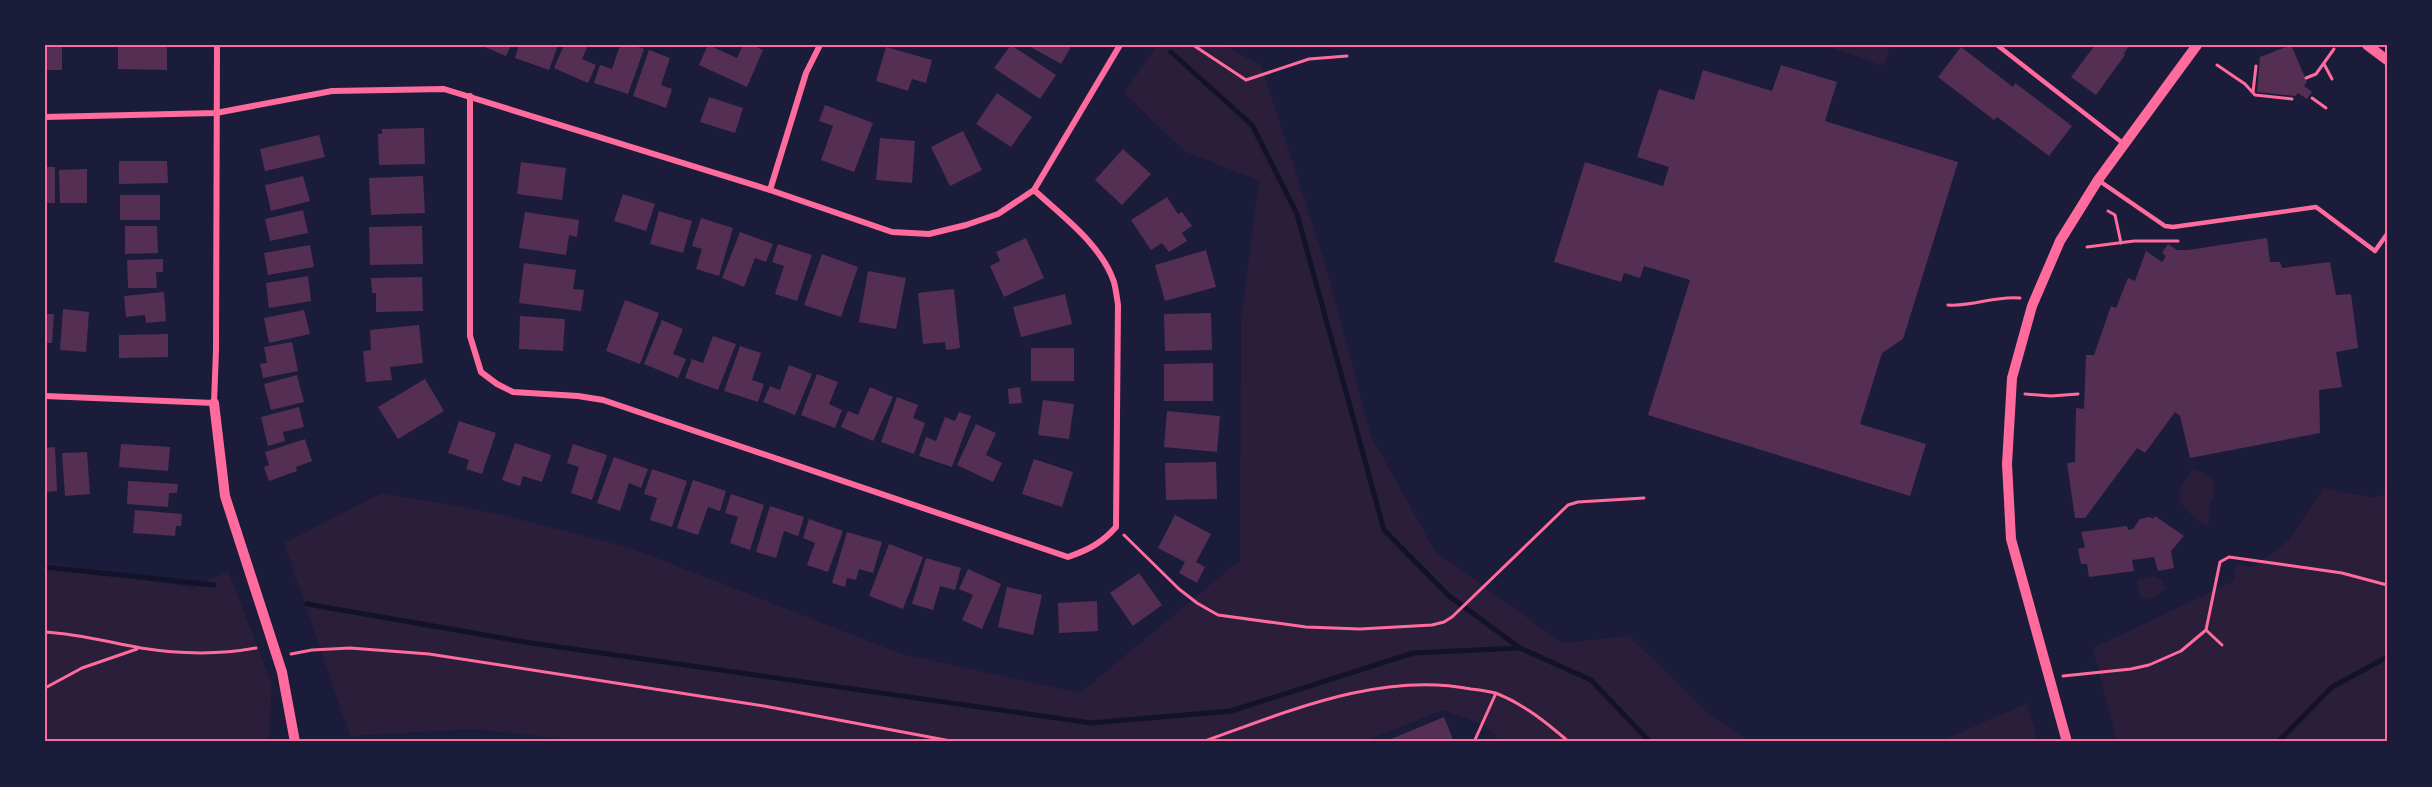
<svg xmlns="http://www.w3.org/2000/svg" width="2432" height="787" viewBox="0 0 2432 787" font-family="'Public Sans',sans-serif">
<rect width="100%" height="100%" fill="#1b1b3a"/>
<g fill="#2a1e3b">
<polygon points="1157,45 1225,45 1261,66 1324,259 1371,436 1435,551 1562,643 1629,636 1707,712 1751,742 1502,742 1484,725 1443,710 1363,742 592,742 474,729 350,736 284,543 382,493 494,513 631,548 902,654 1080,693 1240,560 1241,319 1259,181 1184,151 1124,93"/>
<polygon points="1823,45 1891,45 1883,66"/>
<path d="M2194,468L2213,479L2214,498L2209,503L2210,520L2207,525C2201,523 2196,519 2191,514C2170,498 2182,484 2194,468Z"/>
<polygon points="2323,488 2374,498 2387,493 2387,742 2117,742 2093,648 2234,581 2236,565 2253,567 2288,541"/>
<polygon points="45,562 194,588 228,571 272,684 269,742 45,742"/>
<polygon points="2153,576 2161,580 2166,588 2155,597 2144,599 2140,596 2137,584 2138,579"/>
<polygon points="2027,703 2038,742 1939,742"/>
</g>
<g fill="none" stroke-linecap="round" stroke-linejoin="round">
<g stroke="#12122b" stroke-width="5">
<polyline points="1171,52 1252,125 1297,214 1384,530 1449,596 1520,648"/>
<polyline points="45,567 214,585"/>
<polyline points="307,604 531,643 1091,723 1231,711 1413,653 1520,648 1591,680 1650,742"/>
<polyline points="2278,742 2332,687 2387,657"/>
</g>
</g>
<g fill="#542f53">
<polygon points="480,45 511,45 506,56"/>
<polygon points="519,45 558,45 549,70 515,58"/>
<polygon points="564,45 588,45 582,59 596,65 588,83 554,68"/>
<polygon points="620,45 632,45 644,49 628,94 594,83 600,65 612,69"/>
<polygon points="708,45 737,58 743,45 752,45 763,50 747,87 699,65"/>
<polygon points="1011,45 1056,75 1040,99 994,68"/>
<polygon points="1027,45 1072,45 1061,64"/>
<polygon points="2095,45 2130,45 2124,53 2125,55 2096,95 2071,77"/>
<polygon points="2291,45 2307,82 2304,86 2312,92 2307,99 2298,93 2295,96 2257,92 2260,57"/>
<polygon points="45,46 62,47 62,70 45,70"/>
<polygon points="118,46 167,47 167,70 118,69"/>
<polygon points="886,47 932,60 926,83 912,79 908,91 876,81"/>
<polygon points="1961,47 2013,87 2015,83 2072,126 2049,156 1997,117 1994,120 1938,77"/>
<polygon points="649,50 670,58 661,85 672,89 666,108 633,96"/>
<polygon points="1781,65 1837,82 1825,121 1958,162 1903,339 1882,353 1860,424 1926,444 1910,496 1648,415 1690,280 1644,266 1640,278 1624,273 1621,282 1554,262 1585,162 1663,186 1669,167 1637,157 1659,89 1694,100 1703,70 1772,91"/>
<polygon points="997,93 1032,117 1011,147 976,124"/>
<polygon points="709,97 743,108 735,133 700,122"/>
<polygon points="825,105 873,123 854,172 821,160 833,126 819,121"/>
<polygon points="424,128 425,164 379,165 378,134 382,134 382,129"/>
<polygon points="963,131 982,170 950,186 931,147"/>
<polygon points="319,135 325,157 265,171 260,149"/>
<polygon points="880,138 915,141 912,183 876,180"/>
<polygon points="1123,149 1151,174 1122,205 1095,180"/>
<polygon points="119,161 167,161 168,183 119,184"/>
<polygon points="521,162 566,168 562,200 517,194"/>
<rect x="45" y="167" width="10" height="36"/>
<polygon points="87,169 87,203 60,203 59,170"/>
<polygon points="303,176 310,201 271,211 265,185"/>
<polygon points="423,176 425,213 371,215 369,178"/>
<polygon points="623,194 655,204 646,231 614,221"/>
<rect x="120" y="195" width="40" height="25"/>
<polygon points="1167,197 1178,214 1182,212 1192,226 1182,233 1187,241 1169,252 1162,243 1151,250 1131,220"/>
<polygon points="303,210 308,233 270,241 265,219"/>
<polygon points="659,211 692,221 683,253 650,244"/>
<polygon points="525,212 579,220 577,237 569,235 566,255 519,248"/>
<polygon points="701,218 733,228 719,276 696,269 702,249 692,246"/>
<polygon points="125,226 157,226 158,253 125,254"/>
<polygon points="422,226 423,264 370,265 369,227"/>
<polygon points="740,232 773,244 766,262 755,258 744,287 722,278"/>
<polygon points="1026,238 1044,278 1004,297 990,266 1000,261 996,252"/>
<polygon points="2267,238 2270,262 2280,262 2282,268 2330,262 2336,295 2351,294 2358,348 2336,352 2342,387 2319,390 2320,433 2190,458 2180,416 2175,412 2145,453 2137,448 2085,518 2075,518 2067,463 2075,462 2076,408 2084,409 2086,355 2094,355 2111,306 2116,308 2128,278 2135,281 2146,251 2162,262 2166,256 2162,253 2168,244 2177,250 2188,250"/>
<polygon points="778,244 812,255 797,301 775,294 784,266 772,262"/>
<polygon points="310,245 314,267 268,275 264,253"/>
<polygon points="1206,250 1216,287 1165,301 1155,265"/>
<polygon points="822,254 858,267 841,317 804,305"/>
<polygon points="163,259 163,272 156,272 157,288 128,288 127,260"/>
<polygon points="524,263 576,270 573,289 584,290 581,311 519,303"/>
<polygon points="868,271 906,278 896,329 859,322"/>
<polygon points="308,276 311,301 269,308 266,283"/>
<polygon points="422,277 423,311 376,312 376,293 372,293 371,278"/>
<polygon points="954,289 960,348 946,350 945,342 923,344 918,293"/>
<polygon points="164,292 166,321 146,323 145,315 126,317 124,296"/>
<polygon points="1065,294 1072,324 1021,337 1013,307"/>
<polygon points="625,300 659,313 640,364 606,351"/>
<polygon points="63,309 89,312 86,352 60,350"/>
<polygon points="304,310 310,334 269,343 264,318"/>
<polygon points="1211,313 1212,350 1165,351 1164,314"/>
<polygon points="45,314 54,314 52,343 45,343"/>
<polygon points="520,316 565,319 563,351 519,349"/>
<polygon points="662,320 683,329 673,354 686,359 678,378 644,364"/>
<polygon points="419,325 423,363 390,367 392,380 366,382 363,351 371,350 370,330"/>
<polygon points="168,334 168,357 119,358 119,335"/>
<polygon points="713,336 736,344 718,390 685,378 692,359 703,363"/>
<polygon points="292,342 298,371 263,378 260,364 267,363 264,347"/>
<polygon points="740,346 761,353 752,380 764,384 758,402 724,391"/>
<rect x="1031" y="348" width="43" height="33"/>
<polygon points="1213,363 1213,401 1164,401 1164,364"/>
<polygon points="789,365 812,374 795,415 763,402 770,386 780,390"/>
<polygon points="817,374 838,382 829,404 842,410 835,428 801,415"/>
<polygon points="297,375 304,402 271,410 264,384"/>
<polygon points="425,379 444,411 398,439 378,407"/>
<polygon points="870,387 893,397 873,441 841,427 848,411 858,415"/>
<polygon points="1020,387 1022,403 1009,404 1008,389"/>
<polygon points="897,397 918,405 913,418 925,423 914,454 881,442"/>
<polygon points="1043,400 1074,404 1069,439 1038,435"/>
<polygon points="299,407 304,427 283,432 285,441 268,446 261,417"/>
<polygon points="1167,411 1220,416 1217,452 1164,447"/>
<polygon points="959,412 971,416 952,467 919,456 926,437 936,441 945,417 955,421"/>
<polygon points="459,421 496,433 482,474 466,469 469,460 448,453"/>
<polygon points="976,424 996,433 986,455 1002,463 993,482 957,465"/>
<polygon points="305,439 312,461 296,467 297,471 269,481 264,467 269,465 265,452"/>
<polygon points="515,443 551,455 542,482 523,476 520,486 502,480"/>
<polygon points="121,444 170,447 168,471 119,467"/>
<polygon points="573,444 607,455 592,500 571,493 579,467 567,463"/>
<polygon points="55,447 57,491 45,492 45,448"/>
<polygon points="87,452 90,494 65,496 62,453"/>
<polygon points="614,457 648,469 641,488 629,483 620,511 597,503"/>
<polygon points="1034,459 1073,472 1062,507 1022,494"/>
<polygon points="1216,462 1217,499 1166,500 1165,463"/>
<polygon points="652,469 687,481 672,527 650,520 657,498 644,494"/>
<polygon points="693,480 726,491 720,511 708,507 698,535 677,528"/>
<polygon points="128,481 178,484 177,493 169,493 168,507 127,504"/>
<polygon points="731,494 764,505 750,550 730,543 738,517 725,513"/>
<polygon points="770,506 804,517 798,536 784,531 776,558 756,552"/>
<polygon points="135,510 182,514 181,526 176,526 175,536 133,533"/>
<polygon points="1175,515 1211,534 1196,562 1205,567 1197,583 1179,573 1185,562 1158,548"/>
<polygon points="2155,516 2184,536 2171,551 2174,568 2158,571 2154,557 2132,560 2134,571 2089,577 2087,564 2081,564 2078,549 2085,547 2081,532 2127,526 2128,530 2133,529 2140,519 2150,517 2153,519"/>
<polygon points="809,519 843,531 828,572 807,565 815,543 803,538"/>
<polygon points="847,532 882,542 873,573 859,569 856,580 847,578 845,587 832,583"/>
<polygon points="889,544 923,557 903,609 869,596"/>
<polygon points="926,558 961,568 955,590 940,586 933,610 912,604"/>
<polygon points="968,569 1001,584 982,629 962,620 973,595 959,589"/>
<polygon points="1139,573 1162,605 1133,626 1110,593"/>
<polygon points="1007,587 1042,595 1033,635 998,627"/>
<polygon points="1097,601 1098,631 1059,633 1058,603"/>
<polygon points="1444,717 1454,742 1384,742"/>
</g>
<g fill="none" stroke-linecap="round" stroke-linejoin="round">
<g stroke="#ff6b9d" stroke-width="3">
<polyline points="1193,45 1246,80 1309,59 1347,56"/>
<polyline points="2324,64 2332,79"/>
<polyline points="2217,65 2245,84 2255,95 2292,99"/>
<polyline points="2306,78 2316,74 2334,49"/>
<polyline points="2253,92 2256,66"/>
<polyline points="2312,98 2326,108"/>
<polyline points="2108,211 2115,215 2121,243"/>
<polyline points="2087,247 2134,241 2178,241"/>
<path d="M1948,305C1973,307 1996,295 2020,298"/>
<polyline points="2025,394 2051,396 2078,394"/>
<polyline points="1124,535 1179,589 1197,603 1218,615 1306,627 1360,629 1432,625 1444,622 1452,617 1568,505 1578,502 1644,498"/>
<polyline points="2206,630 2222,645"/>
<path d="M45,632C80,634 107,642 141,648C179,654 218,655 256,648"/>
<polyline points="291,654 312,650 350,648 429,654 764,706 956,742"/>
<polyline points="2063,676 2131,669 2149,665 2181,651 2206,630 2220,562 2229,557 2342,573 2387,585"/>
<polyline points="45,688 82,668 137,649"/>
<path d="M1202,742C1287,712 1380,671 1471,689C1480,690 1489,691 1498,694C1525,705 1547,723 1569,742"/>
<polyline points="1474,742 1496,693"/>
</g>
<g stroke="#ff6b9d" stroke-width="4.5">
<polyline points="1997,45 2124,144"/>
<polyline points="2098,180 2165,226 2173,227 2316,207 2375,251 2387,234"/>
</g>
<g stroke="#ff6b9d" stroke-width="6">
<path d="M470,96V336L481,372L497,384L513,392L578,396L603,400L1068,557C1088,550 1102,543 1116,527L1118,305C1117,298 1116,290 1114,282C1101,244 1062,216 1034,190"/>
<polyline points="45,117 216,113 332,91 444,89 770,190 892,232 929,234 966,225 998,214 1034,190 1120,45"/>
<polyline points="770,190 806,73 820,45"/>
<polyline points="45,396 214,403 216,350 217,45"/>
</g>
<g stroke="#ff6b9d" stroke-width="10">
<polyline points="2367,45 2387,60"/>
<polyline points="214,403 225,496 282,672 295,742"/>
<polyline points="2067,742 2011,539 2007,464 2012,378 2032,306 2060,241 2098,180 2197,45"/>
</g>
</g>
<rect width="2432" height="787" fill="none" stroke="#1b1b3a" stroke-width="93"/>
<rect x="46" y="46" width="2340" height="694" fill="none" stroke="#ff6b9d" stroke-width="2"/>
</svg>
